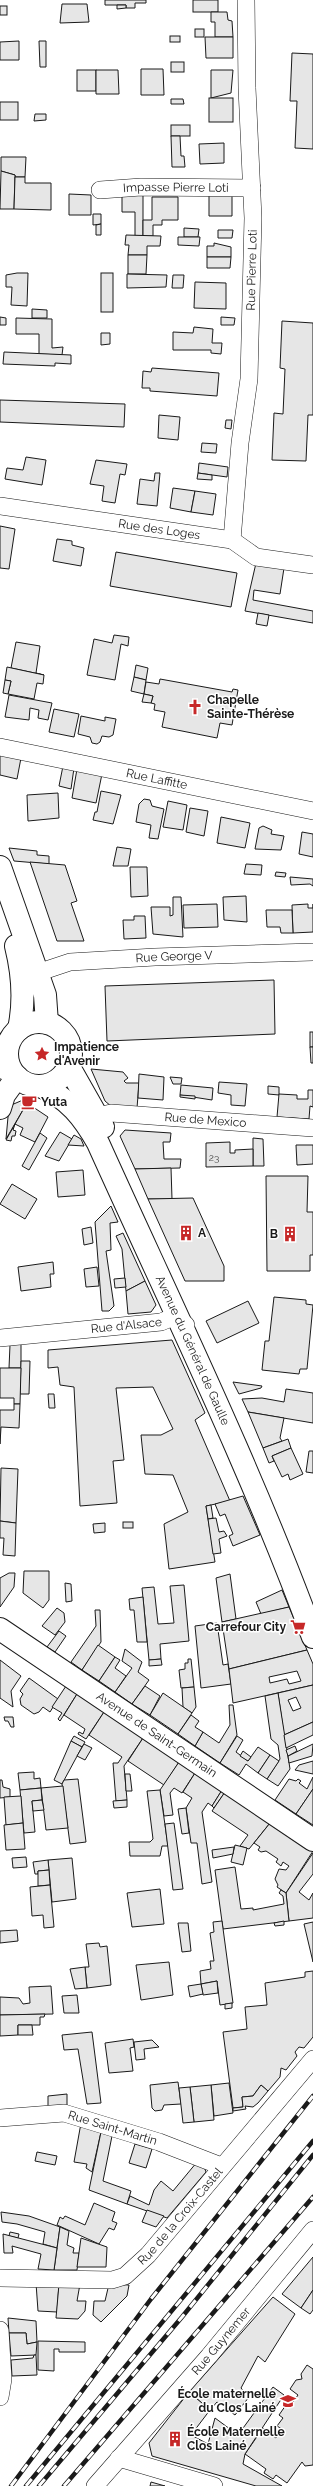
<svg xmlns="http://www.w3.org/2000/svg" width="313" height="2486" viewBox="0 0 313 2486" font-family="Raleway,sans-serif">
<rect width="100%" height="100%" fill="#fff"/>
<g fill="#e6e6e6" stroke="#1a1a1a" fill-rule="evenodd">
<polygon points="105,0 146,0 146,3 135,3 135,8 126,8 126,5 105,5"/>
<rect x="193" y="0" width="25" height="12"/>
<polygon points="62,4 87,4 89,22 60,23"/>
<polygon points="117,5 126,5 126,8 117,9"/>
<rect x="0" y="6" width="7" height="9"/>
<polygon points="211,12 227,12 228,20 232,21 233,37 215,37 215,22 211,22"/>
<rect x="195" y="29" width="9" height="8"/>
<rect x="170" y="36" width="10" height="6"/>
<polygon points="205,37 233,37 233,58 206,58"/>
<polygon points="19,41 19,60 0,60 0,42"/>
<polygon points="39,41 46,41 46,67 40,67"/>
<polygon points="292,53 313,54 313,149 295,148 297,101 290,101"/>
<rect x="171" y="62" width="13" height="10"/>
<polygon points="141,69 163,69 164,95 141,95"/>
<rect x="77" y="70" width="19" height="21"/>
<polygon points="96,70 118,70 119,94 96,94"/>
<polygon points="211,70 233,70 231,93 211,98"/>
<rect x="209" y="98" width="24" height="24"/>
<polygon points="171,99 183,99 184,104 171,104"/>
<rect x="0" y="102" width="18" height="18"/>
<polygon points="35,114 46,114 46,120 34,121"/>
<rect x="171" y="125" width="19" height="11"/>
<polygon points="171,136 180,136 181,156 184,156 185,167 172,167"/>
<polygon points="224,143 224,163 200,164 199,144"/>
<polygon points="1,157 26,157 25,177 15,177 15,175 1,171"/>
<polygon points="1,171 15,175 14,209 0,209"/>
<polygon points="15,177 25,177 25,183 51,183 51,210 14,209"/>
<polygon points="122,190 143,191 143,236 135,236 135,212 122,212"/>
<polygon points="69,194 91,195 91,215 69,215"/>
<polygon points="209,194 232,195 232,216 209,216"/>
<polygon points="152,197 178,197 178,220 162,220 162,225 153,225 153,236 143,236 143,220 152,220"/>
<polygon points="93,214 101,214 101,224 93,225"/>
<polygon points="101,224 101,235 96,235 96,225"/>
<polygon points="184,228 199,229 198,237 184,237"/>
<polygon points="218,230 233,230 232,238 218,238"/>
<polygon points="126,235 161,236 160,246 147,246 147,255 128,255 129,245 125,245"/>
<polygon points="178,237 200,237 199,246 178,245"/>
<polygon points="214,243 231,247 231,257 207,257 207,246 214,246"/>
<polygon points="128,255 147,255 146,274 128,274"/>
<polygon points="207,257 231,257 230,268 207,268"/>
<polygon points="17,273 28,273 27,306 11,305 12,287 6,287 6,275"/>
<rect x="101" y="273" width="12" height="39"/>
<polygon points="127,274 167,275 166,287 127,288"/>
<polygon points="173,275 184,275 183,288 172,288"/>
<polygon points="195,282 226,283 226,309 194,308"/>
<polygon points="32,309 47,310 47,318 32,318"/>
<polygon points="0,317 6,318 6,325 0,325"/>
<polygon points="221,317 235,318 234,325 221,325"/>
<polygon points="16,318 52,319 52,348 63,347 62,355 39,354 39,334 16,334"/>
<polygon points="282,321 313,323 313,415 308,415 306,461 272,460 274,413 283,414 285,369 280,368"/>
<polygon points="194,327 213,329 212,343 222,343 221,354 211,353 211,350 173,350 173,332 193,333"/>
<polygon points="101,333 110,333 110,344 101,345"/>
<polygon points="4,352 71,355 71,364 55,363 55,366 3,364"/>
<polygon points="152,368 219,373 217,396 150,391 150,388 142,388 143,371 151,372"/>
<polygon points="0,400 125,404 124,427 0,422"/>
<polygon points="159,415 180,417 178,440 158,438"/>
<polygon points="226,420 232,420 231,429 225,428"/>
<polygon points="202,443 217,444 216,453 201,452"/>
<polygon points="26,457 46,460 42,485 5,479 7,468 23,470"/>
<polygon points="96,460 127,464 125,475 120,474 115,503 102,501 104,486 90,484"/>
<polygon points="199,463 228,467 227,477 198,473"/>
<polygon points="155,473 160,473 157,506 137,504 140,479 154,481"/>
<polygon points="198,473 212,475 212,480 197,479"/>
<polygon points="173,488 195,491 191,512 170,508"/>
<polygon points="195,491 216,494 213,515 191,512"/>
<polygon points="0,526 15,529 9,569 0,568"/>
<polygon points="57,539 72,541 72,545 84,548 81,566 53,561"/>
<polygon points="116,552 237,573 231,607 110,586"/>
<polygon points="256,563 284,568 280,594 254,590 253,600 313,611 313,623 245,611"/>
<polygon points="258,613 269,615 267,626 256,624"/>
<polygon points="114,635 129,637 128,646 121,644 115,680 87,675 94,639 112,643"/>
<polygon points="16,642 40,646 36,673 44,675 11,668"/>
<polygon points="136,665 148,668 146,680 134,677"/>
<polygon points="7,667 44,675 43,684 37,683 34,699 8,694 11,681 5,680"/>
<polygon points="134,677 146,680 144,694 131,691"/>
<polygon points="160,679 232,692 233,689 238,690 232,725 220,723 217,738 162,727 165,712 154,710 155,704 151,703 153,696 144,694 146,682 159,684"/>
<polygon points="5,680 11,681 8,694 3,693"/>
<polygon points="144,694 153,696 151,703 142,702"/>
<polygon points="9,695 52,703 48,720 38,718 39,710 30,708 29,720 5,717"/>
<polygon points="54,709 79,714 74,737 49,732"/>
<polygon points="81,716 105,721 105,717 116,719 113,735 109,737 102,736 100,742 97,744 92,743 90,737 78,734"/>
<polygon points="0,754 21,758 17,779 0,775"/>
<polygon points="63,766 74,768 71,789 59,786"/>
<polygon points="77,769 102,774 96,803 72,798"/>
<polygon points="101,791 121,795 113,824 93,820 95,812 97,812"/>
<polygon points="58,793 59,818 28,821 27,795"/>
<polygon points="144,799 150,800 152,806 164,809 158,839 149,838 151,825 136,822 139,804"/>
<polygon points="168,801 187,805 183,830 163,827"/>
<polygon points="190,808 208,811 204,836 186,832"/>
<polygon points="221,817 250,823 245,848 217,843"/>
<polygon points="263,826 272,830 271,834 284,836 281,850 255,849 259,828"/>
<polygon points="302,832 313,834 313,857 299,854"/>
<polygon points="117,847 131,849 128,866 113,866"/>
<polygon points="9,848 37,851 37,855 49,856 49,864 14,861"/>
<polygon points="30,862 65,865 77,901 71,903 84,941 57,941"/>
<polygon points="246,864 262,865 261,875 244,874"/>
<polygon points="130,867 147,867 148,896 131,897"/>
<polygon points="276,872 286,873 285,877 275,876"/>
<polygon points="290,877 313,879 313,886 310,884 291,885"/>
<polygon points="246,896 247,922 224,920 223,897"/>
<polygon points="173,897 181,897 183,937 153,934 151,907 170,907 170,916 173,915"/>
<polygon points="217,904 218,927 184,928 183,905"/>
<polygon points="308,904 308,908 313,908 313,904 313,932 293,933 292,905"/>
<polygon points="266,910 292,910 293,933 281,933 280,927 267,927"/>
<polygon points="134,916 145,916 146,938 124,939 123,920 134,920"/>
<polygon points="274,980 275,1034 107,1041 105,986"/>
<rect x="310" y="1032" width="3" height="15"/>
<polygon points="310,1047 313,1047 313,1063 311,1063"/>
<polygon points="91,1069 123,1072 128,1078 124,1081 126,1083 139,1083 137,1108 112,1107 105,1101"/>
<polygon points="139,1074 164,1077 163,1100 138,1098"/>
<polygon points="170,1077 182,1078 181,1084 173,1084"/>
<polygon points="219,1082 247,1084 245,1106 231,1105 231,1095 218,1093"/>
<polygon points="181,1085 213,1088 212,1100 180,1095"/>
<polygon points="268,1086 279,1087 279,1095 268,1094"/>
<polygon points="308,1090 313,1090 313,1107 310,1106 309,1119 277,1117 279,1094 297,1095 297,1099 308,1099"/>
<polygon points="180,1095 195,1096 195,1099 180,1097"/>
<polygon points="23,1100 27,1103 6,1139 9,1106"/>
<polygon points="27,1103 48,1117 35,1142 20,1135 23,1128 15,1124 13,1130 16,1131 15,1136 12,1136 11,1141 6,1140"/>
<polygon points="125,1130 171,1133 170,1142 163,1142 164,1159 181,1159 180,1168 135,1169 120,1136"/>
<polygon points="60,1132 72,1139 59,1161 45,1156"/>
<polygon points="40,1133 47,1138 29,1170 22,1166"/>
<polygon points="74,1135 81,1139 84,1146 68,1145"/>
<polygon points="253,1138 263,1139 264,1166 253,1166"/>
<polygon points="230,1142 230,1153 235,1153 235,1150 253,1149 253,1166 206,1167 206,1143"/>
<polygon points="296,1145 313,1145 313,1164 297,1165"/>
<polygon points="171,1168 172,1199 148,1199 135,1169"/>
<polygon points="83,1170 85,1195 58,1197 56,1172"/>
<polygon points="266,1176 308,1176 307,1212 313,1212 313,1255 310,1255 310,1271 267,1271"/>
<polygon points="12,1184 37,1199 25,1219 0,1204"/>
<polygon points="193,1198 224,1266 224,1281 185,1281 148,1199"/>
<polygon points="111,1206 118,1222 110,1223 111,1250 106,1251 114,1306 109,1311 102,1311 95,1222"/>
<polygon points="91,1227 93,1243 84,1245 82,1229"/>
<polygon points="123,1233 145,1281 126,1291 122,1249 116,1236"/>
<polygon points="53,1262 54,1274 50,1274 51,1287 21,1291 18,1267"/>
<polygon points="97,1267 99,1286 86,1287 84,1269"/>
<polygon points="125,1278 126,1287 115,1288 114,1279"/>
<polygon points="145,1281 156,1305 151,1312 128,1314 126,1291"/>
<polygon points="274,1297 306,1300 306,1304 313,1305 307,1369 300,1369 299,1374 262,1370 265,1341 269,1341"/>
<polygon points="248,1301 259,1323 217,1343 206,1321"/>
<polygon points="172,1340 205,1413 195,1420 230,1501 206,1506 215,1562 169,1569 164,1524 188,1512 173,1475 145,1474 141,1435 161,1435 173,1429 153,1387 116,1388 124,1460 113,1461 117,1503 80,1506 74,1387 60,1385 58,1367 48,1368 48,1350"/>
<polygon points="21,1344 21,1368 9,1368 10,1345"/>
<polygon points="21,1361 30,1361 29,1394 20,1394"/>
<polygon points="0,1368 21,1368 20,1404 14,1404 14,1398 0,1398"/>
<polygon points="233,1382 262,1386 261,1388 239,1394"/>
<polygon points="286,1389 313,1393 313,1423 248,1412 242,1399 262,1398 284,1402"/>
<polygon points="48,1394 54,1394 55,1408 49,1408"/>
<polygon points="14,1404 20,1404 19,1428 1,1427 0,1444 0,1410 14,1410"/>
<polygon points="248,1412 284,1418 280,1438 282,1441 263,1448"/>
<polygon points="288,1439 291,1448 272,1456 274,1461 269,1463 263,1448"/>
<polygon points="291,1448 303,1474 290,1480 288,1474 282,1477 272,1456"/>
<polygon points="309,1451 313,1451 313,1473 306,1472"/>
<polygon points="1,1468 18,1469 16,1523 0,1521"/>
<polygon points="243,1496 260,1535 233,1546 229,1536 233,1534 225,1514 220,1516 215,1504"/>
<polygon points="211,1505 213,1518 208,1519 206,1506"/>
<polygon points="216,1518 219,1532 224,1531 227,1536 219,1539 221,1553 213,1554 208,1519"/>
<polygon points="0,1521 16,1523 15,1556 3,1555 4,1538 0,1538"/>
<rect x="123" y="1522" width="10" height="6"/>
<polygon points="105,1523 105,1532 94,1533 93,1524"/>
<polygon points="24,1571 49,1571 49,1600 43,1608 23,1593"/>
<polygon points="9,1573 15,1573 14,1587 0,1607 0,1578"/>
<polygon points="230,1574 236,1619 222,1622 216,1578"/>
<polygon points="65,1583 71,1584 72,1601 66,1602"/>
<polygon points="184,1585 189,1641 160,1644 161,1659 149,1660 142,1588 154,1587 158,1624 174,1623 170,1586"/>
<polygon points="282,1590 289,1607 261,1614 256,1602"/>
<polygon points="143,1597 147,1642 137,1642 134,1610 130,1610 129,1599"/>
<polygon points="289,1607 307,1650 229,1669 222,1622"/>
<polygon points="57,1608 64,1613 65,1622 55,1635 42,1626"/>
<polygon points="95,1610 100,1610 101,1642 82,1670 71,1662 96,1626"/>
<polygon points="217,1623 223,1665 228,1664 231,1684 201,1688 195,1626"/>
<polygon points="59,1631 66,1636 55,1652 47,1647"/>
<polygon points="98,1645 115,1657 99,1681 82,1670"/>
<polygon points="125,1649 142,1662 138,1672 149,1680 132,1704 115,1692 132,1668 122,1661"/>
<path d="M307,1650L313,1664V1685L233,1703L229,1669ZM297,1671L301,1681L289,1684L287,1679L270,1683L269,1677Z"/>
<polygon points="115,1657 120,1660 115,1668 126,1676 115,1692 99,1681"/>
<polygon points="161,1659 162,1665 149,1666 149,1660"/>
<polygon points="188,1659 191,1659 194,1687 181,1688 179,1670 185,1669 185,1663 188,1663"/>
<polygon points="0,1660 21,1676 11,1691 13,1707 0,1698"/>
<polygon points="29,1678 58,1699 50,1712 43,1707 39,1712 34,1714 21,1705 20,1699 23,1694 20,1691"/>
<path d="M313,1685V1722L284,1735L278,1693ZM296,1697L301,1708L293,1711L288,1700Z"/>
<polygon points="66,1686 77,1694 60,1721 58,1719 62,1713 52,1707"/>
<polygon points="145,1686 160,1696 150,1715 132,1704"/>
<polygon points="194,1687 196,1707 192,1713 183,1707 182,1688"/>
<polygon points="163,1693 192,1713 178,1734 150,1715"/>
<polygon points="278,1693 290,1769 278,1786 267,1779 280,1759 278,1745 271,1739 265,1696"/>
<polygon points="77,1694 104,1712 86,1739 78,1734 79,1732 83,1734 85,1729 64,1715"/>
<polygon points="229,1705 233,1705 237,1735 220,1763 195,1746 203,1732 219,1743 230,1725"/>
<polygon points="104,1712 143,1738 124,1766 127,1800 116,1801 113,1763 118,1763 122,1757 89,1735"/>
<polygon points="191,1715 199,1721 195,1727 203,1732 195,1746 178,1734"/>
<polygon points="4,1717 13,1717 14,1727 11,1727 8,1721 5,1721"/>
<polygon points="313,1722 313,1735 286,1748 284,1735"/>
<polygon points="74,1736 85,1742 82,1747 71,1741"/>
<polygon points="237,1736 243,1740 236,1752 248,1761 258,1747 270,1755 258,1773 246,1764 239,1775 220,1763"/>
<polygon points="143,1738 179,1762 164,1785 128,1761"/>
<polygon points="71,1741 82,1747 62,1784 54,1780"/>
<polygon points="84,1744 92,1748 85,1760 77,1756"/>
<polygon points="313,1744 312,1756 289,1763 288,1756"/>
<polygon points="295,1746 297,1751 288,1756 286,1750"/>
<polygon points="243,1751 251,1757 248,1761 240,1756"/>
<polygon points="270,1755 279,1761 267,1779 258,1773"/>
<polygon points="313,1761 313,1774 295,1770 299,1765"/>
<polygon points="179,1762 195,1773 182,1793 174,1788 170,1793 173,1815 164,1816 160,1790"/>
<polygon points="34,1772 34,1779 40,1778 41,1788 20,1790 18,1773"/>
<polygon points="195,1773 222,1790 212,1806 208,1803 202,1812 212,1882 202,1884 197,1843 191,1843 186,1808 192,1798 183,1792"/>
<polygon points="125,1774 130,1774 132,1791 126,1791"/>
<polygon points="313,1777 313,1789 296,1814 275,1800 289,1779 296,1781 298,1779 301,1781 299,1783 307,1789"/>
<polygon points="78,1779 86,1842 70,1844 62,1784 64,1780"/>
<polygon points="0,1780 2,1780 3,1787 10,1789 10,1797 0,1798"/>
<polygon points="63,1786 68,1828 46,1830 41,1788"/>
<polygon points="41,1788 42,1800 32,1801 35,1832 24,1833 20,1790"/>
<polygon points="313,1789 313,1825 296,1814"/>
<polygon points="160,1790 168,1846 162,1846 160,1856 130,1856 129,1842 150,1842 153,1839 147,1791"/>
<polygon points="222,1790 225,1792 214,1808 212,1806"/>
<polygon points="225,1792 270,1823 249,1849 240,1846 248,1835 212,1811"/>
<polygon points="21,1796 23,1823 6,1825 4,1797"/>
<polygon points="42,1800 44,1810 33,1811 32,1801"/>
<polygon points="127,1800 127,1807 114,1808 113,1801"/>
<polygon points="186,1808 189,1833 182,1834 178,1809"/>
<polygon points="23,1823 25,1849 6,1850 4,1825"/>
<polygon points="174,1823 183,1889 173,1890 165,1824"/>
<polygon points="270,1823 313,1851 286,1893 277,1887 278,1885 275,1879 279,1869 286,1870 289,1866 283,1862 281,1866 276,1862 278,1859 266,1851 261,1852 258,1850 260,1847 254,1843"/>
<polygon points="235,1845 247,1848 243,1865 231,1862"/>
<polygon points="234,1847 233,1854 213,1858 212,1850"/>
<polygon points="313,1853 313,1874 299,1892 309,1900 313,1893 313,1918 289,1921 286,1893"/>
<polygon points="26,1857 27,1867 13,1868 12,1858"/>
<polygon points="72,1858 76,1899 52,1902 48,1860"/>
<polygon points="48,1860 49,1870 38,1871 38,1874 35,1874 33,1862"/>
<polygon points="235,1867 241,1909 253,1908 253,1910 284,1904 283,1896 279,1893 281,1890 286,1893 289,1921 223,1929 215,1870"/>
<polygon points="49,1870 50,1885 38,1886 38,1871"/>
<polygon points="50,1885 54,1927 44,1928 43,1915 32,1916 30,1887"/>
<polygon points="160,1889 164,1924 132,1927 127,1893"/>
<polygon points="222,1921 233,2003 220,2005 217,1981 201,1984 200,1971 211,1969 210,1961 214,1961 210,1933 214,1932 213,1922"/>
<polygon points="284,1921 284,1925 275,1926 274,1923"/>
<polygon points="313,1922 313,1962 304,1924"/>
<polygon points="178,1923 188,1923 191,1951 182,1952"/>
<polygon points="17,1930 18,1941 0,1943 0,1931"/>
<polygon points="99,1943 100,1947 107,1946 111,1985 87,1988 85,1967 89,1967 86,1944"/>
<polygon points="169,1962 173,1995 141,2000 136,1965"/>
<polygon points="85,1967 87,1988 75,1989 70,1969"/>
<polygon points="313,1971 313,2037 304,2048 299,2047 295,2052 297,2056 286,2070 281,2068 280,2077 268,2091 261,2085 253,2096 242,2097 243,2107 233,2108 223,2032 247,2029 245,2007 267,2005 265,1983 305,1977 305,1972"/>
<polygon points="217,1981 218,1993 203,1995 201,1984"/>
<polygon points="201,1984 203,1994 190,1997 188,1986"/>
<polygon points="51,1986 53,2014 0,2015 0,1997 19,1998 23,2004 30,2003 29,1987"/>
<polygon points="77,1995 79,2013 64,2013 62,1996"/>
<polygon points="232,2003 232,2008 225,2009 225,2004"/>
<polygon points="45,2014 44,2017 40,2017 40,2025 18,2025 18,2035 0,2036 0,2015"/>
<polygon points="18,2025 32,2025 33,2035 18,2035"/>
<polygon points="92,2032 101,2103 87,2104 78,2049 64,2050 62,2035"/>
<polygon points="133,2039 134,2047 130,2048 133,2071 109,2073 105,2043"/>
<polygon points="152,2040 159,2047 144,2049 145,2059 136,2060 134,2042"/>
<polygon points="178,2082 181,2104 164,2105 162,2110 155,2111 152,2108 150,2085"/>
<polygon points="229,2083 233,2113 214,2116 211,2085"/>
<polygon points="211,2085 214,2120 194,2122 190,2087"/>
<polygon points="261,2085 268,2091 258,2103 253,2107 245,2106 246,2109 233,2111 233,2108 243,2107 242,2097 253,2096"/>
<polygon points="190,2087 194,2122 183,2123 179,2088"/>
<polygon points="67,2094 67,2105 48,2106 48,2096"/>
<polygon points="81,2123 101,2132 92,2172 86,2168 87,2164 74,2162"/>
<polygon points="101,2132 112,2136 103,2181 131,2191 127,2204 89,2190"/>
<polygon points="135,2144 152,2149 146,2168 129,2163"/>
<polygon points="37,2152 57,2156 55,2165 35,2161"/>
<polygon points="197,2162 203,2164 206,2172 167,2218 127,2204 130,2196 149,2205 154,2190 161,2181 173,2191"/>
<polygon points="94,2203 115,2212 112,2221 117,2223 114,2230 109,2228 99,2244 57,2225 60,2217 63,2219 65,2216 85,2225"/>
<polygon points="147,2210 164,2216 156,2227 142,2222"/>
<polygon points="1,2212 29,2216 60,2227 57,2248 43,2244 45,2232 17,2224 2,2222"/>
<polygon points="60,2227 69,2231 67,2245 74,2248 73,2253 79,2253 77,2270 54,2270"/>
<polygon points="10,2232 19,2234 18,2238 9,2236"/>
<polygon points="3,2234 57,2248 54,2270 38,2269 41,2254 12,2246 13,2253 4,2253"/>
<polygon points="81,2238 107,2247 106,2267 77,2267"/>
<polygon points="313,2257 313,2290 301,2308 282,2294"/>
<polygon points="36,2283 59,2284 57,2312 38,2311"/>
<polygon points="59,2284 80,2284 77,2301 86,2301 85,2311 78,2319 56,2318"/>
<polygon points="109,2284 129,2285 127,2296 101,2322 93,2315 94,2301 105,2301"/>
<polygon points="313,2290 313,2310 310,2314 301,2308"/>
<polygon points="273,2297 295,2314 265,2362 258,2356 241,2388 249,2397 235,2415 217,2402 210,2410 189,2392"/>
<polygon points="8,2318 36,2321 37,2342 27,2344 26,2333 9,2333"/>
<polygon points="9,2333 26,2333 27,2344 37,2342 36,2355 11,2356"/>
<polygon points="38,2341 85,2342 85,2352 59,2352 59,2349 54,2349 54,2371 38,2370"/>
<polygon points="34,2355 36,2355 37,2375 12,2376 11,2360 33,2358"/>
<polygon points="307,2365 313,2369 313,2465 305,2466 302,2462 287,2483 276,2475 273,2479 264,2473 266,2469 245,2454 263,2428 276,2438 282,2429 277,2426 283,2418 279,2415 288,2402 291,2405 298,2395 290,2389 296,2380 302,2379 301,2374"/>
<polygon points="273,2387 284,2395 245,2454 243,2464 282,2486 256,2486 152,2456 149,2443 189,2392 210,2410 191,2435 208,2444 215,2418 238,2435"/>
<polygon points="151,2482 165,2486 150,2486"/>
</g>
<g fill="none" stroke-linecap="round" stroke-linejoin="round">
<defs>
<g id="street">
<path id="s1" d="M100,190L141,187L252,188"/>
<path id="s2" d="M0,506L232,540L256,557L313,565"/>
<path id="s3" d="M232,540L240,443L249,379L253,218L247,88L246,0"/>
<path id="s4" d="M0,747L313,811"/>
<path id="s5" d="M37,973L70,962L155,957L313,952"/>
<polyline points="0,1047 10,1040"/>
<polyline points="0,1069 14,1075"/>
<path id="s6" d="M97,1116L111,1113L313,1128"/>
<path id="s7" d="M0,1338L161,1322L176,1316L186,1325"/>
<path id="s8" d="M0,2118L64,2113L159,2142L221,2166"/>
<path id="s9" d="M0,2278L112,2280L125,2276L148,2255L313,2059"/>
<polyline points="0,2330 3,2379 0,2397"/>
<polyline points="119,2458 214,2486"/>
<path id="s10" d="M95,2486L209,2356L313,2230"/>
</g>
<g id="secondary">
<polyline points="0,1108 4,1095 17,1077"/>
<path id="s11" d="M0,1629L313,1840"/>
</g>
<g id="primary">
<polyline points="0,867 45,995 47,1023"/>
<path d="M16,946C23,974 25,1001 19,1029"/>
<circle cx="39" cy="1054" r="32"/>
<polyline points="69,1067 103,1127"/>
<path id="s12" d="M40,1086C68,1097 84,1118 98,1143C172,1307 251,1468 313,1637"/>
</g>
</defs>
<use href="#street" stroke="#1a1a1a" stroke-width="18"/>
<use href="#secondary" stroke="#1a1a1a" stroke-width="24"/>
<use href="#primary" stroke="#1a1a1a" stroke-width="24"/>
<use href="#street" stroke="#fff" stroke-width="17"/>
<use href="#secondary" stroke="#fff" stroke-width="22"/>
<use href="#primary" stroke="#fff" stroke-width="22"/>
<defs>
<g id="rail">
<polyline points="11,2486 151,2299 313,2096"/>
<polyline points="26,2486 313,2141"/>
<polyline points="39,2486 182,2317 313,2155"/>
<polyline points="64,2486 313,2197"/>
</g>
</defs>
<use href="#rail" stroke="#1a1a1a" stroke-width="4.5"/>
<use href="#rail" stroke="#fff" stroke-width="3" stroke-dasharray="9" stroke-linecap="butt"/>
</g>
<defs>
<symbol id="church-bare" viewBox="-9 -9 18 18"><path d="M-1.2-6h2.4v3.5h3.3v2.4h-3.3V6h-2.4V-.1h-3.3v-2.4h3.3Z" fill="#c62828" stroke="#fff" stroke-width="2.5" paint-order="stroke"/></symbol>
<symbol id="sight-bare" viewBox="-9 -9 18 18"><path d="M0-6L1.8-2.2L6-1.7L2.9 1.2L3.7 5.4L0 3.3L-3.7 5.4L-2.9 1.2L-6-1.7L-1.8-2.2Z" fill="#c62828" stroke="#fff" stroke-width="2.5" paint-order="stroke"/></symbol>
<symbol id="cafe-bare" viewBox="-9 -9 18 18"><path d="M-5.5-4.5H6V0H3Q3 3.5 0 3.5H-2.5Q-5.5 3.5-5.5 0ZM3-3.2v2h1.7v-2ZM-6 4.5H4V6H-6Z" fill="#c62828" stroke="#fff" stroke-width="2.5" paint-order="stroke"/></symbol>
<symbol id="building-bare" viewBox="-9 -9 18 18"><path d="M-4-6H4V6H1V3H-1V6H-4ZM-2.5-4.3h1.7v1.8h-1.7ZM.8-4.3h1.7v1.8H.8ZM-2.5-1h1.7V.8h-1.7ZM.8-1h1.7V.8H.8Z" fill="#c62828" stroke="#fff" stroke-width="2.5" paint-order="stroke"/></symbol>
<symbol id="supermarket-bare" viewBox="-9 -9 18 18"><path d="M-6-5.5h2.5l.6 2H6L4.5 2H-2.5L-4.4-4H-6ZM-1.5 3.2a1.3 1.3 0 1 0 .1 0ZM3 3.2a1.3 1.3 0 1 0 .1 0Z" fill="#c62828" stroke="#fff" stroke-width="2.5" paint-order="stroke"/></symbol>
<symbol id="school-bare" viewBox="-9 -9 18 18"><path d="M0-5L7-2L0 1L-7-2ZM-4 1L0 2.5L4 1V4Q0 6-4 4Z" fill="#c62828" stroke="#fff" stroke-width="2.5" paint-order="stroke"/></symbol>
</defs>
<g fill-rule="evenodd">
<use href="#church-bare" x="184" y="696" width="22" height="22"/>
<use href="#sight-bare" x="31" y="1043" width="22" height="22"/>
<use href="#cafe-bare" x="18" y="1091" width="22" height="22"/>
<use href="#building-bare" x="175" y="1222" width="22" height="22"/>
<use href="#building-bare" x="279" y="1223" width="22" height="22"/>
<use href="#supermarket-bare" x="287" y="1616" width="22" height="22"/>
<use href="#school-bare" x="277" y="2390" width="22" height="22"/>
<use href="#building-bare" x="164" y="2428" width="22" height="22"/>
</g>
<g text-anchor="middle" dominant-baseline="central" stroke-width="3" stroke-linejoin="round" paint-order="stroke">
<g font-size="10" fill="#4d4d4d">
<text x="214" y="1157">23</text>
</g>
<g font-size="12" fill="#1a1a1a" stroke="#fff">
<text stroke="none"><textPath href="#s1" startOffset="76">Impasse Pierre Loti</textPath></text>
<text stroke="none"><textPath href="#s3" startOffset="271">Rue Pierre Loti</textPath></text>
<text stroke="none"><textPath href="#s2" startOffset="161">Rue des Loges</textPath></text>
<text stroke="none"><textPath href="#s4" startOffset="160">Rue Laffitte</textPath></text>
<text stroke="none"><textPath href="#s5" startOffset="139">Rue George V</textPath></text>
<text stroke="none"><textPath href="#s6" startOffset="109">Rue de Mexico</textPath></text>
<text stroke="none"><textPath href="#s7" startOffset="127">Rue d'Alsace</textPath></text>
<text stroke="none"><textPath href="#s12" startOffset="311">Avenue du Général de Gaulle</textPath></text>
<text stroke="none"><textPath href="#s11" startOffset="189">Avenue de Saint-Germain</textPath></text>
<text stroke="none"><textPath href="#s8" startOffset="115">Rue Saint-Martin</textPath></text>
<text stroke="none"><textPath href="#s9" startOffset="207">Rue de la Croix-Castel</textPath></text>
<text stroke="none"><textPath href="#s10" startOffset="192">Rue Guynemer</textPath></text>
</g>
<g font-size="12" font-weight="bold" fill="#1a1a1a" stroke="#fff" text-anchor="start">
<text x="207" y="700">Chapelle<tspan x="207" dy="14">Sainte-Thérèse</tspan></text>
<text x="54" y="1047">Impatience<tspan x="54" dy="14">d'Avenir</tspan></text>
<text x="41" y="1102">Yuta</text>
<text x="198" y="1233">A</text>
<text x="278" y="1234" text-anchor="end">B</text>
<text x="286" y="1627" text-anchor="end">Carrefour City</text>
<text x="276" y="2394" text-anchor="end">École maternelle<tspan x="276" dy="14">du Clos Lainé</tspan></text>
<text x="187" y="2432">École Maternelle<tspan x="187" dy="14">Clos Lainé</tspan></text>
</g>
</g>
</svg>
